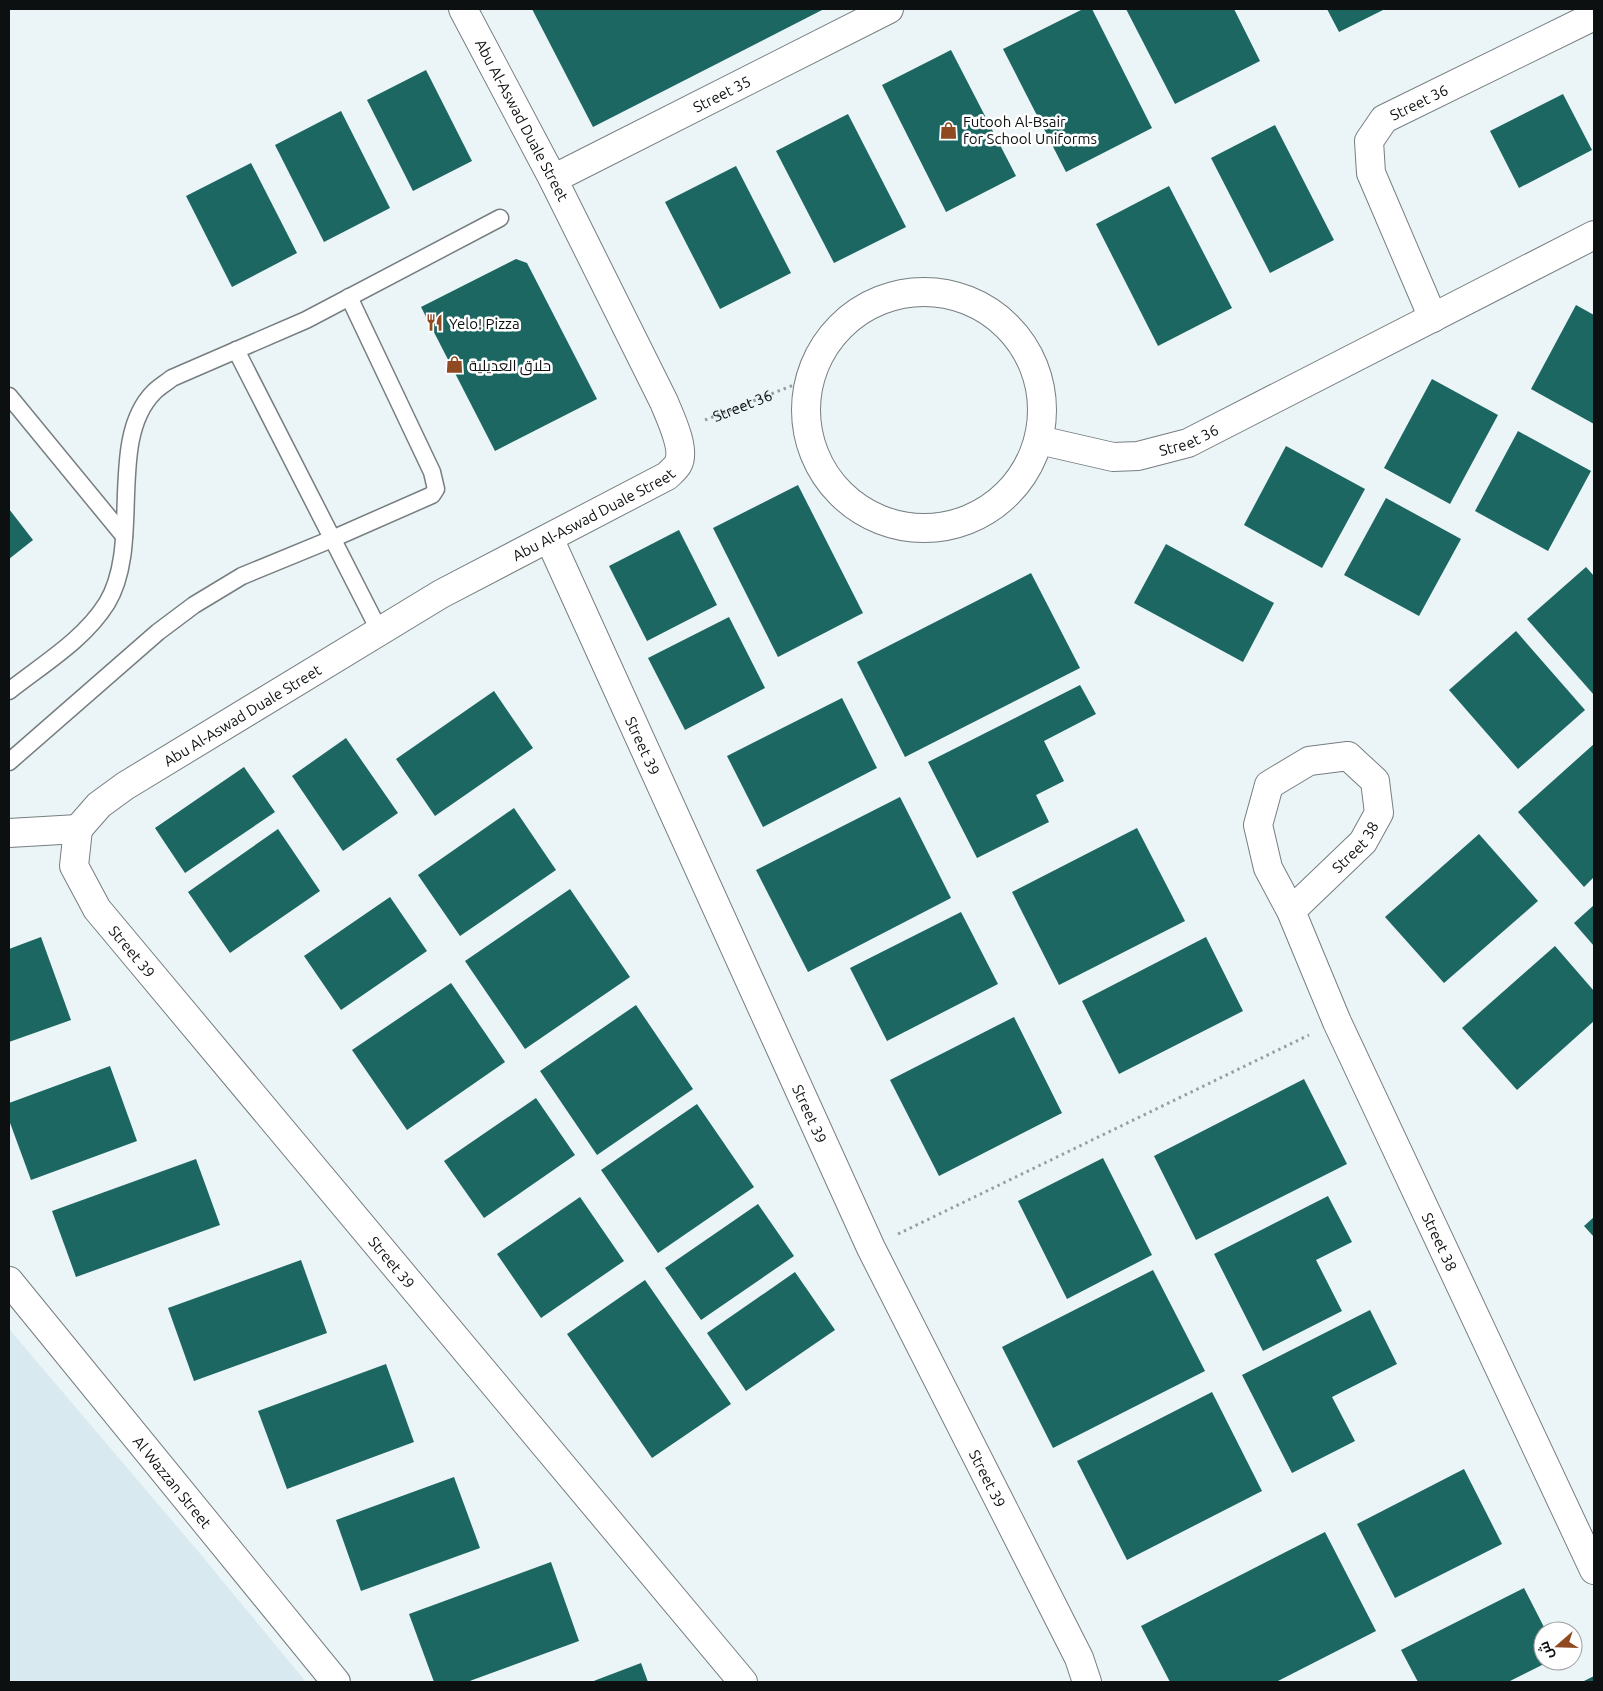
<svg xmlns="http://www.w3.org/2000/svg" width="1603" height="1691" viewBox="0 0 1603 1691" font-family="Ubuntu,Cairo,sans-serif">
<rect width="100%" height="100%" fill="#ebf4f7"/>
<polygon fill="#d8e9ef" points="9,1329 202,1556 306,1682 9,1682"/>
<g fill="#1c6761">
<polygon points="532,9 824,9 593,127"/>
<polygon points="1083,9 1092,9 1152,128 1066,172 1003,49"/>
<polygon points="1126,9 1234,9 1260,61 1175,104"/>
<polygon points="1327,9 1385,9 1339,32"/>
<polygon points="951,50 1016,176 946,212 882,85"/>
<polygon points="426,70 472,161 413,191 367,100"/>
<polygon points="1563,94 1592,150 1519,188 1490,131"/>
<polygon points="341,111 390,208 324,242 275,145"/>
<polygon points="848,114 906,227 834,263 776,151"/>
<polygon points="1275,125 1334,240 1270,273 1211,158"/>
<polygon points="251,163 297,253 232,287 186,196"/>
<polygon points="736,166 791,273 720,309 665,202"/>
<polygon points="1169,186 1232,308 1158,346 1096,224"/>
<polygon points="516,259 527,263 597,399 495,451 421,307"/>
<polygon points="1576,305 1594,315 1594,424 1531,389"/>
<polygon points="1432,379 1498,415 1450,504 1384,468"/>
<polygon points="1518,431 1591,471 1548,551 1475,511"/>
<polygon points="1286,446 1365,489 1322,568 1244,525"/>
<polygon points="798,485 863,613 778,657 713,528"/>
<polygon points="1386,498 1461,539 1419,616 1344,575"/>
<polygon points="9,509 33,540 9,559"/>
<polygon points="679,530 717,605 647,641 609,566"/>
<polygon points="1166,544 1274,603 1243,662 1134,603"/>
<polygon points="1586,567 1594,576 1594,695 1527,619"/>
<polygon points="1031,573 1080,668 905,757 857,662"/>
<polygon points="729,617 765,688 685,730 648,658"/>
<polygon points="1516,631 1585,710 1518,769 1449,690"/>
<polygon points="1080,685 1096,714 1044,741 1064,781 1036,795 1049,822 977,858 928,762"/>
<polygon points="494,691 533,748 435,816 396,759"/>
<polygon points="842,698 877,768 763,827 727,756"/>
<polygon points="346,738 398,813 343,851 292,776"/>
<polygon points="1594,744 1594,877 1584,887 1518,812"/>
<polygon points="244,767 275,812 185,873 155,828"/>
<polygon points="900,797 951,898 808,972 756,870"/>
<polygon points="514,808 556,870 460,936 418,875"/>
<polygon points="1137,828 1185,921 1059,985 1012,892"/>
<polygon points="278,829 320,891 230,953 188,892"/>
<polygon points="1479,834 1538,901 1444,983 1385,917"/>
<polygon points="570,889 630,977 525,1049 465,961"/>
<polygon points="390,897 427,951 341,1010 304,956"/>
<polygon points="1594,905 1594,946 1574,923"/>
<polygon points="961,912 998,984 887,1041 850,968"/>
<polygon points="41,937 71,1020 9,1042 9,949"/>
<polygon points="1206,937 1243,1011 1119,1074 1082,1001"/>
<polygon points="1555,946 1594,991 1594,1021 1517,1090 1462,1028"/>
<polygon points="451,983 505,1062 407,1130 352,1050"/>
<polygon points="636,1005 693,1089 597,1155 540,1071"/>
<polygon points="1014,1017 1062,1113 939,1176 890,1080"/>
<polygon points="110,1066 137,1141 31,1180 9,1120 9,1103"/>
<polygon points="1304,1079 1347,1164 1196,1240 1154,1156"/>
<polygon points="536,1098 575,1155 484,1218 444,1161"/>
<polygon points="697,1104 754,1187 658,1253 601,1170"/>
<polygon points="1103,1158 1152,1255 1067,1299 1018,1201"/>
<polygon points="196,1159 220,1225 76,1277 52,1211"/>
<polygon points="1328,1196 1352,1242 1316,1260 1342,1311 1263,1351 1214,1254"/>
<polygon points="580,1197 624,1261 541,1318 497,1254"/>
<polygon points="758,1204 794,1256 701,1320 665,1268"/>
<polygon points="1594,1217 1594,1237 1584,1226"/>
<polygon points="301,1260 327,1333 194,1381 168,1308"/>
<polygon points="1153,1270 1205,1371 1053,1448 1002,1347"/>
<polygon points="795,1272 835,1330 746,1391 707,1333"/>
<polygon points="645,1280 731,1404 652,1458 567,1334"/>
<polygon points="1370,1310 1397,1364 1332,1397 1355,1441 1292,1473 1242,1375"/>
<polygon points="386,1364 414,1442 287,1489 258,1411"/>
<polygon points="1212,1392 1262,1491 1127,1560 1077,1461"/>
<polygon points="1464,1469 1502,1544 1395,1598 1357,1524"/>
<polygon points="454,1477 480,1548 361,1591 336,1520"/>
<polygon points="1325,1532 1376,1631 1276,1682 1170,1682 1141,1626"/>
<polygon points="551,1562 579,1641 467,1682 434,1682 409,1614"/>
<polygon points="1524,1588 1546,1631 1543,1631 1543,1661 1550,1661 1508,1682 1418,1682 1401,1650"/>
<polygon points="641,1663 648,1682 591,1682"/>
<polygon points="1594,1676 1594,1682 1582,1682"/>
</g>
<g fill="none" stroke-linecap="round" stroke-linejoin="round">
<defs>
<g id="service">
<polyline points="236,350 379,630"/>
<polyline points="9,396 124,536"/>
<path d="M9,691C43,664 84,640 107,603C143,544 106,440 154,392C159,387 166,383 172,378L306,320L500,218"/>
<polyline points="9,762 158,632 194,605 242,576 332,539 432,495 436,489 432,472 349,297"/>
</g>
<g id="minor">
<path id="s2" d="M553,179L889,9"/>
<circle cx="924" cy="410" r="118"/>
<path id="s3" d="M1433,318L1371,173L1369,141L1384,119L1594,16"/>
<path id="s4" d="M1039,440L1113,457L1138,456L1188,443L1594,235"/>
<path id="s5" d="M549,538L871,1248L1079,1658L1087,1682"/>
<path id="s6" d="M78,829L99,805L125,786L441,594L667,476C670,473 676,468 678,464C686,449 670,417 664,402L553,179L463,9"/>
<path id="s7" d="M78,829L74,866L97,909L743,1682"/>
<polyline points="9,833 78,829"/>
<path id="s8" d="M1291,911L1363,842L1379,813L1375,781L1348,756L1309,761L1269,785L1258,825L1268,868L1291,911L1337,1022L1594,1570"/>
<path id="s9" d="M9,1281L336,1682"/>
</g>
</defs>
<use href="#service" stroke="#767e81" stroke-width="19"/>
<use href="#minor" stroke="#767e81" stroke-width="30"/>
<g stroke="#989ea0" stroke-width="3" stroke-dasharray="2.5 4" stroke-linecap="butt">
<path id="s1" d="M705,420L809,379"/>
<polyline points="898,1234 1309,1035"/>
</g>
<use href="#service" stroke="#fff" stroke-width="16"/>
<use href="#minor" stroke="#fff" stroke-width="28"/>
</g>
<defs>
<symbol id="shop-bare" viewBox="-9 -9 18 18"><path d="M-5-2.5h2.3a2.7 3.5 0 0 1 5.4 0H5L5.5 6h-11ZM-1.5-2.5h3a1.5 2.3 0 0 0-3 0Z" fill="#904a21" stroke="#fff" stroke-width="2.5" paint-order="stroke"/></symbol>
<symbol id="restaurant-bare" viewBox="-9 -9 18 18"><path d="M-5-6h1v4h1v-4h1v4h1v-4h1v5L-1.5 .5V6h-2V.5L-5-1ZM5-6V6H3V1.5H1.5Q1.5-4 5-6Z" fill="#904a21" stroke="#fff" stroke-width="2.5" paint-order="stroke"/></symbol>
</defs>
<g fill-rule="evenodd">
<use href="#shop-bare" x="936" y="118" width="25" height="25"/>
<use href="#restaurant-bare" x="422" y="310" width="25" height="25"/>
<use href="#shop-bare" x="442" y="352" width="25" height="25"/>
</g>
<g text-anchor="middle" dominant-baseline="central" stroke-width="5" stroke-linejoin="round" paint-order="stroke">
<g font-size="15" fill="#0d1011" stroke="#fff">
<text stroke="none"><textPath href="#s2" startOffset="189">Street 35</textPath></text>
<text stroke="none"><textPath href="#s3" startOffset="255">Street 36</textPath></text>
<text transform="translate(522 120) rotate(62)">Abu Al-Aswad Duale Street</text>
<text stroke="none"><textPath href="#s1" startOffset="40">Street 36</textPath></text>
<text stroke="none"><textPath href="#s4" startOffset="154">Street 36</textPath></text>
<text stroke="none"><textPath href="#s6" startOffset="606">Abu Al-Aswad Duale Street</textPath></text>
<text stroke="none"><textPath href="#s6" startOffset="201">Abu Al-Aswad Duale Street</textPath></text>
<text stroke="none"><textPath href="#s5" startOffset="228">Street 39</textPath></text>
<text stroke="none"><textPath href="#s8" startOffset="91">Street 38</textPath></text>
<text stroke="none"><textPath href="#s7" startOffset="141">Street 39</textPath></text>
<text stroke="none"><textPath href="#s5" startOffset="632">Street 39</textPath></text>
<text stroke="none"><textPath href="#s8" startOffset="785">Street 38</textPath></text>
<text stroke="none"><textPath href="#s7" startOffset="546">Street 39</textPath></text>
<text stroke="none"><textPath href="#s5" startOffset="1038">Street 39</textPath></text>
<text stroke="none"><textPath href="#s9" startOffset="259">Al Wazzan Street</textPath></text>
</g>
<g font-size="15" fill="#0d1011" stroke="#fff" text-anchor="start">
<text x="963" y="121">Futooh Al-Bsair<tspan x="963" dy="17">for School Uniforms</tspan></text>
<text x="449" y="323">Yelo! Pizza</text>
<text x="469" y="365">حلاق العديلية</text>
</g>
</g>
<rect width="1603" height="1691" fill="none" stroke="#0d1011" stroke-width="20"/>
<g transform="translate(1558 1646) rotate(250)"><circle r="24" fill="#ffffff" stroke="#9e9fa0"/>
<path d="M0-4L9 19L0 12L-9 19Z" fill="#904a21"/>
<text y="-8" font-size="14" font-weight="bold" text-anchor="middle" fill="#0d1011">ش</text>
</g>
</svg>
